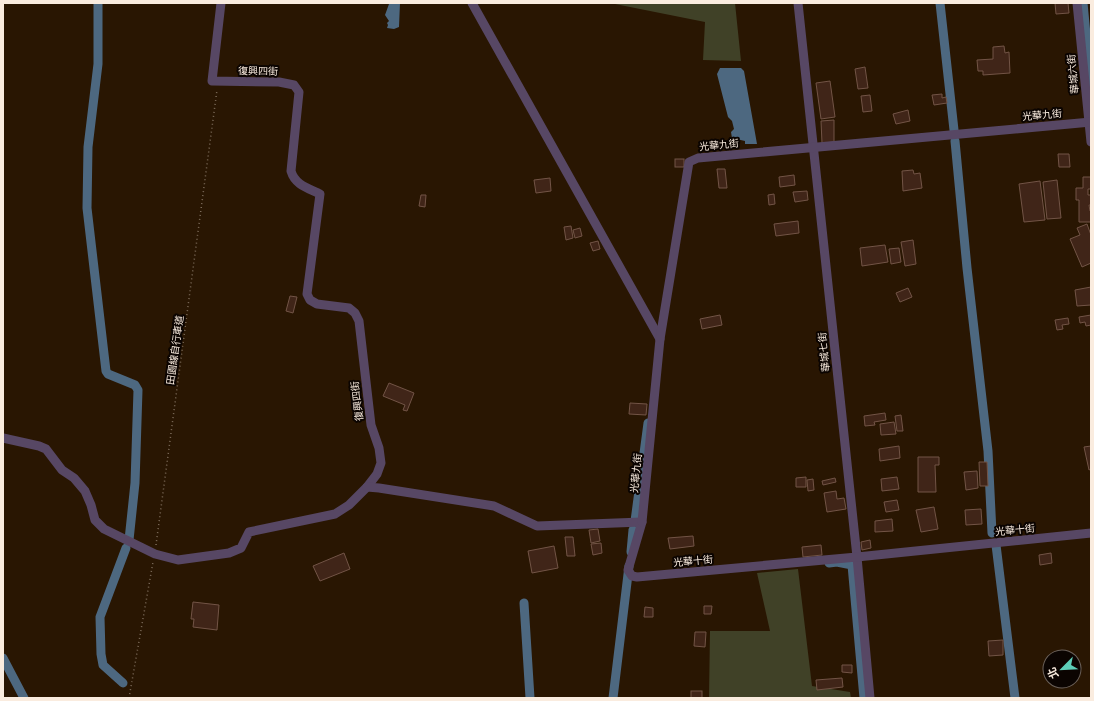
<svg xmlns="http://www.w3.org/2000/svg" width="1094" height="701" viewBox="0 0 1094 701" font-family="'Crimson Pro','Noto Sans TC',serif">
<rect width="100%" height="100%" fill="#291602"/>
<g fill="#404127">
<polygon points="610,3 735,3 741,61 703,60 705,22"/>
<polygon points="798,569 812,686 850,692 851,698 709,698 710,631 770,631 757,573"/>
</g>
<g fill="#4d6880">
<polygon points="387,3 400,3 399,27 394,29 387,28 388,25 387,23 389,21 385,15 389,4"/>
<polygon points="720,68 741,68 744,71 757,144 745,144 745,141 732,138 731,132 734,129 732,121 728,117 717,74"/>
</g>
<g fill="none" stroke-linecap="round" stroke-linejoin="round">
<g stroke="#4d6880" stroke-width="9">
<polyline points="98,3 98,64 88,147 87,208 106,371 108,374 135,385 138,390 135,483 129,540"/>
<polyline points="940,3 954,130"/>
<polyline points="1083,3 1091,87"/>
<polyline points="955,141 967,268 988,451 992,533"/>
<polyline points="635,521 648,423"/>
<polyline points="996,545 1015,698"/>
<polyline points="631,552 633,530"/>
<polyline points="829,563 837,562 852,565 864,698"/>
<polyline points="524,603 530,698"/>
<polyline points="3,658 24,698"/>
<polyline points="123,683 103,665 101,654 100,617 126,548"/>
<polyline points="613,698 629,566"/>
</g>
</g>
<g fill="#402518" stroke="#725446">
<polygon points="1055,3 1068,3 1069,13 1056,14"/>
<polygon points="1004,46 1005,53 1009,52 1010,73 983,75 983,71 978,71 977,60 993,59 993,47"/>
<polygon points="865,67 868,88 858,89 855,69"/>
<polygon points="830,81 835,117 821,119 816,83"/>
<polygon points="942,94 942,98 946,97 947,103 934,105 932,95"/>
<polygon points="870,95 872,111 863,112 861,96"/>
<polygon points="908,110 910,121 896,124 893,114"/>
<polygon points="834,120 834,142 822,143 821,121"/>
<polygon points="1058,154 1069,154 1070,167 1059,167"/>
<rect x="675" y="159" width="9" height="8"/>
<polygon points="717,169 725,169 727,188 719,188"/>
<polygon points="913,170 914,174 920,173 922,188 903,191 902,171"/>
<polygon points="794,175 795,185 780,187 779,177"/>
<polygon points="1083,177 1091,177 1091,189 1088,189 1088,195 1091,195 1091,205 1089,205 1090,211 1091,210 1091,222 1079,222 1079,200 1076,200 1076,188 1083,188"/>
<polygon points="550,178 551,191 536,193 534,180"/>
<polygon points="1057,180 1061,218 1047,219 1043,182"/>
<polygon points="1040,181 1045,220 1024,222 1019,184"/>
<polygon points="807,191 808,200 795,202 793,192"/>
<polygon points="774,194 775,204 769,205 768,195"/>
<polygon points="421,195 426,195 425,207 419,206"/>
<polygon points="798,221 799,233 776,236 774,224"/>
<polygon points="1087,224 1091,235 1091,263 1082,267 1070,239 1080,235 1077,228"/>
<polygon points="571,226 573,238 566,240 564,227"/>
<polygon points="580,228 582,236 575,238 573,230"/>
<polygon points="913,240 916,264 905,266 901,242"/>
<polygon points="598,241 600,249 593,251 590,243"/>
<polygon points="885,245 888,262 862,266 860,248"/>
<polygon points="899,248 901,262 891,264 889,249"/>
<polygon points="1091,287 1091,305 1077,306 1075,290"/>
<polygon points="908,288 912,297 900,302 896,293"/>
<polygon points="290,296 297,297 293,313 286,311"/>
<polygon points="720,315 722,325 702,329 700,319"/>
<polygon points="1091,315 1091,325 1086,326 1085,322 1080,323 1079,317"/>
<polygon points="1068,318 1069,324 1062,325 1063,329 1057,330 1055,320"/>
<polygon points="389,383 414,393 407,411 403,410 405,405 383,396"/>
<polygon points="630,403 647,404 646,415 629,414"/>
<polygon points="885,413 886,420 874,422 875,425 865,426 864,416"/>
<polygon points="901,415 903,431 897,431 895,416"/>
<polygon points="894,422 896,434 881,435 880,424"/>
<polygon points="899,446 900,458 880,461 879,449"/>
<polygon points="1091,446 1091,469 1089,470 1084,447"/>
<polygon points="918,457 939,457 939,465 935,465 936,492 918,492"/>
<polygon points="979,462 987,462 988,486 980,486"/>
<polygon points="977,471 978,488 966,490 964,472"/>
<polygon points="806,477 806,487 796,487 796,478"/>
<polygon points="897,477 899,489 882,491 881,479"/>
<polygon points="835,478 836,482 823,485 822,481"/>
<polygon points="813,479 814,490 808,491 807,480"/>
<polygon points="836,491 837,499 844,498 846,509 827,512 824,493"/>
<polygon points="897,500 899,510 886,512 884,502"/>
<polygon points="934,507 938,529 921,532 916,510"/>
<polygon points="981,509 982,524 966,525 965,510"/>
<polygon points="892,519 893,531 875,532 875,521"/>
<polygon points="598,529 600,541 591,543 589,530"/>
<polygon points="693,536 694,546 670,549 668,538"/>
<polygon points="565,537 573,537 575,556 567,556"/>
<polygon points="870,540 871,548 862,550 861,542"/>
<polygon points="601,543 602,553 593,555 591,544"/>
<polygon points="821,545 822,555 803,557 802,547"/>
<polygon points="554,546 558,568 532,573 528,551"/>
<polygon points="344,553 350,569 320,581 313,566"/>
<polygon points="1051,553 1052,563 1040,565 1039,555"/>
<polygon points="193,602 219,605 217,630 193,627 194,619 191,619"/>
<polygon points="704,606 712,606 711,614 704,614"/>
<polygon points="645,607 653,608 653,617 644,617"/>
<polygon points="695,632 706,632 705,647 694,646"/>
<polygon points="1003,640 1003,655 989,656 988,641"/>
<polygon points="842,665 852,665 852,673 842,672"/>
<polygon points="842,678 843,687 817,690 816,680"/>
<rect x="691" y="691" width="11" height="7"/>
</g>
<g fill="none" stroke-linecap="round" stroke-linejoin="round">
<g stroke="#7d6c5b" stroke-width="1.5" stroke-dasharray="1 3" stroke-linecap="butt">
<polyline points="156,545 217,90"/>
<polyline points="129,698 153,562"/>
</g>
<g stroke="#574764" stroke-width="9">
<polyline points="472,3 660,339"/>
<polyline points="798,3 857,557 870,698"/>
<polyline points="1077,3 1091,142"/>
<path d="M3,438L39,446L46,449L62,470L74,478L85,491L91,505L95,520L104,529L155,554L178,560L229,553L241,548L249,532L335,514L349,505L367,487L377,474L381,463L379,448L371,425L359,321L355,313L349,308L317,304L310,300L307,294L320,194C308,188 295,185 291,171L299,92L294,85L279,82L212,81L221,3"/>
<polyline points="367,487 379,488 494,506 537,526 642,522 628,570 632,576 637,577 857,557 1091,533"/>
<polyline points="642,522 660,339 689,162 698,158 1091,122"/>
</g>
</g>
<g text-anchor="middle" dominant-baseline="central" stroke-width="4" stroke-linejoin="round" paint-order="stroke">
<g font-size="10" fill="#faecdf" stroke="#0b0401">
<text transform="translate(258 71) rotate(1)">復興四街</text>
<text transform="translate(1073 74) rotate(-96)">華城六街</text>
<text transform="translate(1042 115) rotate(-5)">光華九街</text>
<text transform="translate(719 145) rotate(-6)">光華九街</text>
<text transform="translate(175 350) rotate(-82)">田園線自行車道</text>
<text transform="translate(824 352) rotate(-96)">華城七街</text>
<text transform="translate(357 401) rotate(-97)">復興四街</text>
<text transform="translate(636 473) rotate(-84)">光華九街</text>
<text transform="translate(1015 530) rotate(-6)">光華十街</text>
<text transform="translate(693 561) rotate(-5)">光華十街</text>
</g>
</g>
<rect width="1094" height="701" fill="none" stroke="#faecdf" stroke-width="8"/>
<g transform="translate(1062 669) rotate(246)"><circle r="19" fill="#0b0401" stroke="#6b615a"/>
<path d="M0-3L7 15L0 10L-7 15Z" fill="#5dceb8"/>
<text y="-6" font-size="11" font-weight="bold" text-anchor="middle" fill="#faecdf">北</text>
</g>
</svg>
